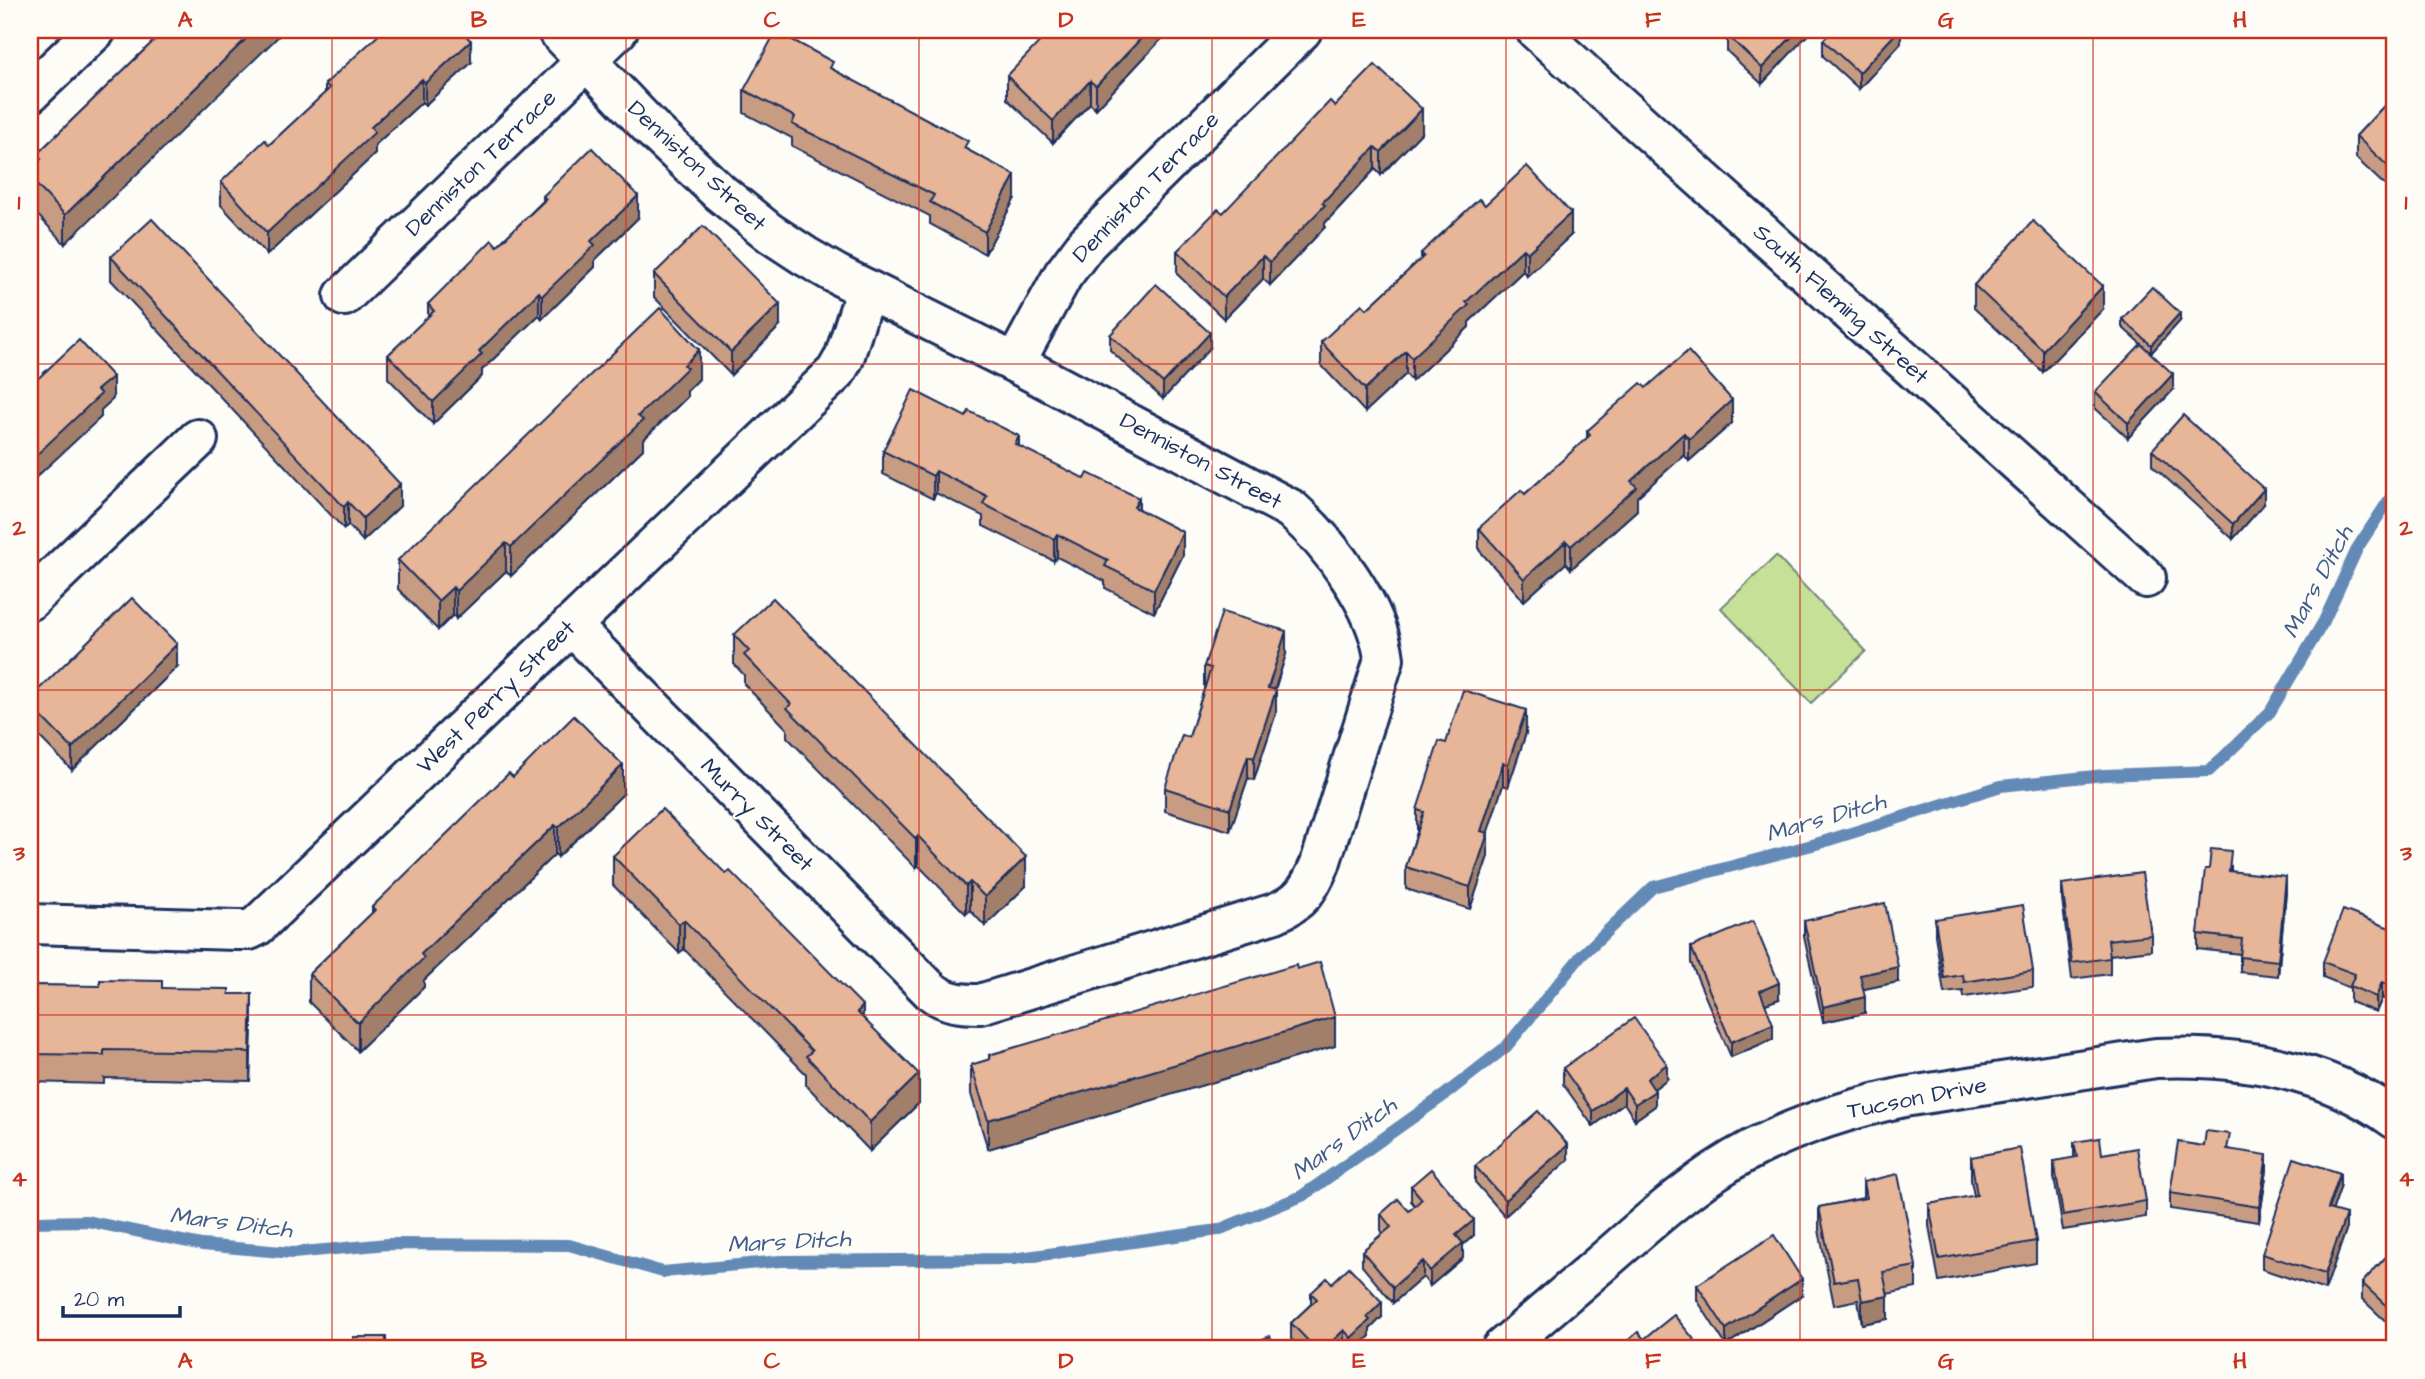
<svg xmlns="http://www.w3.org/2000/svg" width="2425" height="1379" viewBox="0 0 2425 1379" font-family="'Architects Daughter',sans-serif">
<rect width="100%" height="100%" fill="#fdfcf7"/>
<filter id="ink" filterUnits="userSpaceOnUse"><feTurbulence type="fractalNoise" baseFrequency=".0143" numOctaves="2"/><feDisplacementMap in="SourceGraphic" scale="14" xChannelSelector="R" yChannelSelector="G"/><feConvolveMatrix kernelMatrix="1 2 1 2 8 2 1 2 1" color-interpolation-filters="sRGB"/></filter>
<g filter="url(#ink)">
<polygon fill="#c7e097" stroke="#71887a" stroke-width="2" points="1776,556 1866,651 1811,703 1721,608"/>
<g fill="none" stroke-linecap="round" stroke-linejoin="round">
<polyline stroke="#648ab6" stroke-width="12" points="30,1222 87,1221 202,1245 293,1253 388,1244 569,1245 663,1272 780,1261 1013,1259 1218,1230 1302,1196 1443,1096 1506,1047 1581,956 1653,887 1816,844 2001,786 2104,775 2209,771 2270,712 2324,621 2358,547 2395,491"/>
<defs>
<g id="minor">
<path d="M557,30L653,130L718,191L770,233L805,256L836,274L1015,363L1291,509C1330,544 1378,606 1384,659L1320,864C1309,890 1301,902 1275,913L980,1004C961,1004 947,1003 931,991L571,625"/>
<polyline points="1536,30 2146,578"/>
<polyline points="30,93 96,30"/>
<polyline points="344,296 618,30"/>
<polyline points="1015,363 1063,275 1087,243 1302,30"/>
<polyline points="30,600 198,439"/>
<polyline points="30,924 237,930 249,930 257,926 836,372 844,358 866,289"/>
<path d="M1501,1349C1540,1316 1580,1282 1619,1248C1650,1221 1681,1194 1715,1171C1771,1133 1839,1111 1904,1097L2156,1058C2240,1055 2326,1069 2395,1119"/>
</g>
</defs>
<use href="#minor" stroke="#1b2f5e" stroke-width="44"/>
<use href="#minor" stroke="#fdfcf7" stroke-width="38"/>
</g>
<g fill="#c79c83" stroke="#1b2f5e" stroke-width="2">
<polygon points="165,30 65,244 30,207 30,170 36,164 36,155"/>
<polygon points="1058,30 1170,30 1096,109 1090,103 1053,143 1007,99 1007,76"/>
<polygon points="1812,30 1762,84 1727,51 1727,35"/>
<polygon points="1901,30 1901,43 1859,89 1823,56 1823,40"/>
<polygon points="471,63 425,105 422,102 375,145 375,154 267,255 221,205 221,182 269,145 325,93 325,84"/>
<polygon points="833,70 968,150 1015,198 985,254 930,224 930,216 792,146 792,138 744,113 744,90"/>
<polygon points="2395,94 2395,195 2356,158 2356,136"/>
<polygon points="1335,106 1422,132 1381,175 1375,169 1325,223 1325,227 1270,285 1263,279 1224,319 1177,274 1177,251 1223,213"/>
<polygon points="543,196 638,218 595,260 595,267 542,319 539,315 482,370 482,376 433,424 388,378 388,355 428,317 428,304 497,246 543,201"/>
<polygon points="1571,235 1527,276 1523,271 1469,322 1469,327 1412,381 1406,374 1365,412 1321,365 1321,342 1367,309 1421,259 1421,253"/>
<polygon points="111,257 400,506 363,541 348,525 344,529 111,280"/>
<polygon points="654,274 780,326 731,375 654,297"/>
<polygon points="1974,285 2103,309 2043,372 1974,308"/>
<polygon points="2122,319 2180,321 2151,353 2122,327"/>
<polygon points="1110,335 1210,348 1163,399 1110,350"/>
<polygon points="699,379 687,391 687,397 643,440 643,449 511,576 506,571 456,619 453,615 438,630 398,589 398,560"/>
<polygon points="1646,388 1732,423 1689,461 1684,455 1637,497 1637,510 1571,569 1566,563 1524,601 1479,550 1479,528 1525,494 1587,439 1587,431"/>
<polygon points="2173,390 2128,438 2095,408 2095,392"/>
<polygon points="1019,447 1139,510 1183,555 1154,613 1105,588 1105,581 1057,557 1054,561 983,526 983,516 936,493 933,499 883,474 883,451"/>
<polygon points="2152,450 2264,504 2233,539 2152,465"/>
<polygon points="734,635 1026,886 985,926 970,910 966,914 918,865 916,868 787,737 787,729 744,684 744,675 734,664"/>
<polygon points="1286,654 1275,690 1276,713 1254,780 1248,778 1230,831 1165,811 1165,788 1189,737 1204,689 1204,666"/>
<polygon points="177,667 72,770 30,727 30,698"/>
<polygon points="1526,733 1508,787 1503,785 1487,833 1488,856 1470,909 1406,889 1406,867 1417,832 1417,810 1446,743"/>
<polygon points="513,777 623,794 558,857 555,854 424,980 424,987 358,1051 309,1002 309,974 372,913 372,907"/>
<polygon points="613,856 863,1017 919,1103 870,1151 806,1085 806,1074 684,949 679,953 613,885"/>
<polygon points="2231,866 2231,871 2286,892 2278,976 2240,972 2240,954 2198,949 2198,934 2209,869"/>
<polygon points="2062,884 2151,935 2151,950 2110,955 2110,974 2072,979 2062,899"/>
<polygon points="1935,919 2033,971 2033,987 1964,997 1963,991 1944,993 1935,935"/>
<polygon points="1804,921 1898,982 1863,989 1865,1013 1823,1022 1804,937"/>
<polygon points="2395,930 2395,1003 2382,998 2376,1012 2350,1002 2350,988 2323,977 2323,962"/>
<polygon points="1691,947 1779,999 1765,1004 1773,1039 1731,1057 1691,963"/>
<polygon points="1297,969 1335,1046 988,1149 971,1094 971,1065 989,1060 989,1055"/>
<polygon points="30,985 162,988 229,994 252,1023 250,1081 104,1078 104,1084 30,1082"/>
<polygon points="1563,1068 1667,1079 1654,1089 1655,1106 1635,1120 1624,1103 1593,1126 1563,1084"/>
<polygon points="2074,1142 2102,1154 2146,1201 2146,1217 2063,1230 2054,1177 2054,1161 2074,1158"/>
<polygon points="2230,1149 2267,1170 2259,1222 2170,1209 2170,1193"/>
<polygon points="1971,1157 2036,1241 2036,1263 1939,1281 1929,1226 1929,1204 1974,1196 1971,1180"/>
<polygon points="1568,1160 1505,1216 1475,1182 1475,1166"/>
<polygon points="1863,1182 1916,1266 1916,1288 1887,1294 1888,1319 1862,1324 1858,1300 1834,1305 1819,1230 1819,1207 1863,1198"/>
<polygon points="1411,1186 1474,1235 1463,1245 1463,1258 1430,1286 1423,1277 1393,1303 1362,1266 1362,1251 1383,1233 1381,1230 1381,1214 1409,1211 1415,1206 1411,1201"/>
<polygon points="2340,1188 2332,1210 2346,1230 2325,1290 2262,1269 2262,1254"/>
<polygon points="2395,1247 2395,1330 2362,1299 2362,1283"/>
<polygon points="1332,1283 1382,1317 1370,1329 1370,1336 1356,1349 1347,1349 1344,1346 1341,1349 1301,1349 1291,1339 1291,1323 1311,1304 1311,1293"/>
<polygon points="1697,1285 1802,1295 1726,1345 1697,1300"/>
</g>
<g fill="#a27f6a" stroke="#1b2f5e" stroke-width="2">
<polygon points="255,30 285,30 65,244 65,215"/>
<polygon points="1149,30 1170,30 1096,109 1096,86"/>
<polygon points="1798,30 1812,30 1762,84 1762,68"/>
<polygon points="1899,30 1901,30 1901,43 1859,89 1859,73"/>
<polygon points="471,41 471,63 425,105 425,83"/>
<polygon points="422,79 422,102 375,145 375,154 267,255 267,233 371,127"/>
<polygon points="1090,81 1090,103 1053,143 1053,121"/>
<polygon points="1422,109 1422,132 1381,175 1381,152"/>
<polygon points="1375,147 1375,169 1325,223 1325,227 1270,285 1270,262 1322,203"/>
<polygon points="1015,175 1015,198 985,254 985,232"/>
<polygon points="638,196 638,218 595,260 595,267 542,319 542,296 591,241"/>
<polygon points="1571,213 1571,235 1527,276 1527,253"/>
<polygon points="1523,249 1523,271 1469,322 1469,327 1412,381 1412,358 1466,302"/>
<polygon points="1263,256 1263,279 1224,319 1224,297"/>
<polygon points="2103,286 2103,309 2043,372 2043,350"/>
<polygon points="539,292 539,315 482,370 482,376 433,424 433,402 479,351"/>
<polygon points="780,304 780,326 731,375 731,352"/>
<polygon points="2180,313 2180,321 2151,353 2151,345"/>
<polygon points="1210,333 1210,348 1163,399 1163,383"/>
<polygon points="699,350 699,379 687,391 687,397 643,440 643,449 511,576 511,547 638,416 684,365"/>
<polygon points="1406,351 1406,374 1365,412 1365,389"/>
<polygon points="2173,374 2173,390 2128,438 2128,423"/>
<polygon points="113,377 113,399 101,410 101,417 30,483 30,461 97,390"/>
<polygon points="1732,400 1732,423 1689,461 1689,439"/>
<polygon points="1684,433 1684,455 1637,497 1637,510 1571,569 1571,546 1631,481"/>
<polygon points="1019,436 1019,458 1015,444"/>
<polygon points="936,471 936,493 933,499 933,476"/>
<polygon points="400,484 400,506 363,541 363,518"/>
<polygon points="2264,489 2264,504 2233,539 2233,524"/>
<polygon points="1139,498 1139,521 1134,507"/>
<polygon points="348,502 348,525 344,529 344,507"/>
<polygon points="1183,532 1183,555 1154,613 1154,590"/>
<polygon points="1057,534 1057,557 1054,561 1054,539"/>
<polygon points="1566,541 1566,563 1524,601 1524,579"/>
<polygon points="506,543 506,571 456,619 456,591"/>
<polygon points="453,587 453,615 438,630 438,601"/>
<polygon points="1286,631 1286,654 1268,710 1268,688"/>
<polygon points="177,644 177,667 72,770 72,748"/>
<polygon points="1276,690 1276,713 1254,780 1254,758"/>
<polygon points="1526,710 1526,733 1508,787 1508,764"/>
<polygon points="1248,756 1248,778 1230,831 1230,809"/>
<polygon points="1503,763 1503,785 1481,853 1481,831"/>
<polygon points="623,765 623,794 558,857 558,828"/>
<polygon points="555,825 555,854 424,980 424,987 358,1051 358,1023 421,954"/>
<polygon points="1488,833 1488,856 1470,909 1470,887"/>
<polygon points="918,836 918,865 916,868 916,839"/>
<polygon points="1026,857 1026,886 985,926 985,897"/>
<polygon points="2286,877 2286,892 2278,976 2278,961"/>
<polygon points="970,882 970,910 966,914 966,886"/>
<polygon points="684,920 684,949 679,953 679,924"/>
<polygon points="1898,967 1898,982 1860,990 1860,975"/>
<polygon points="2382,982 2382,998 2376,1012 2376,997"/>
<polygon points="1779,983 1779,999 1760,1006 1760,991"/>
<polygon points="252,994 252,1023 250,1081 250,1052"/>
<polygon points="1865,997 1865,1013 1823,1022 1823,1007"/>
<polygon points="863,1006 863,1035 857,1012"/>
<polygon points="1335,1017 1335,1046 988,1149 988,1120"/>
<polygon points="1773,1024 1773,1039 1731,1057 1731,1042"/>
<polygon points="1667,1064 1667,1079 1647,1094 1647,1079"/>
<polygon points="919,1074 919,1103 870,1151 870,1122"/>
<polygon points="1624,1088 1624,1103 1593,1126 1593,1111"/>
<polygon points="1655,1091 1655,1106 1635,1120 1635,1104"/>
<polygon points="1568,1145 1568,1160 1505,1216 1505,1200"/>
<polygon points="2267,1155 2267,1170 2259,1222 2259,1207"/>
<polygon points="2340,1173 2340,1188 2328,1224 2328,1209"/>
<polygon points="2346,1214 2346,1230 2325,1290 2325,1274"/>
<polygon points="1474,1220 1474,1235 1463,1245 1463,1258 1430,1286 1430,1271 1456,1235"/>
<polygon points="1423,1261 1423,1277 1393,1303 1393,1287"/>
<polygon points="1802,1279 1802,1295 1726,1345 1726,1329"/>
<polygon points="1888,1296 1888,1319 1862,1324 1862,1301"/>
<polygon points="1382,1302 1382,1317 1370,1329 1370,1336 1356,1349 1351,1349 1351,1338 1367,1317"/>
<polygon points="1344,1330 1344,1346 1341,1349 1324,1349"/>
</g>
<g fill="#e7b598" stroke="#1b2f5e" stroke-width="2">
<polygon points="165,30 255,30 65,215 30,178 30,170 41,159 36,155"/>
<polygon points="384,30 461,30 471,41 425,83 422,79 371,127 375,132 267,233 221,182 265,140 269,145 330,88 325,84"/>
<polygon points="1058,30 1149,30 1096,86 1090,81 1053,121 1007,76 1046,35 1050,38"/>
<polygon points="1732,30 1798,30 1762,68 1727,35"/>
<polygon points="1833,30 1899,30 1859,73 1823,40"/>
<polygon points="776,31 833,62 830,68 968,141 964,148 1015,175 985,232 930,202 934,195 792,124 795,117 744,90"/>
<polygon points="1375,65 1422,109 1381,152 1375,147 1322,203 1325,205 1270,262 1263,256 1224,297 1177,251 1218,209 1223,213 1330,101 1335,106"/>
<polygon points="2395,94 2395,173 2356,136"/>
<polygon points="592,148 638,196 591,241 595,245 542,296 539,292 479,351 482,354 433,402 388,355 434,311 428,304 492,240 497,246 546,199 543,196"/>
<polygon points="1527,166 1571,213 1527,253 1523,249 1466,302 1469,305 1412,358 1406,351 1365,389 1321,342 1362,304 1367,309 1424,256 1421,253 1479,199 1485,205"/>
<polygon points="152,219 400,484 363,518 348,502 344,507 111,257"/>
<polygon points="2033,221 2103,286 2043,350 1974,285"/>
<polygon points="703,226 780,304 731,352 654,274"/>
<polygon points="1156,284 1210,333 1163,383 1110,335"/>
<polygon points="2152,287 2180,313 2151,345 2122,319"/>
<polygon points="660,308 699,350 684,365 687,368 638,416 643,420 511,547 506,543 456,591 453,587 438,601 398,560"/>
<polygon points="79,340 113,377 97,390 101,394 30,461 30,386"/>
<polygon points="2141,344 2173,374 2128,423 2095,392"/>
<polygon points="1688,351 1732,400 1689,439 1684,433 1631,481 1637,487 1571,546 1566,541 1524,579 1479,528 1521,490 1525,494 1590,435 1587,431 1641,383 1646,388"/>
<polygon points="913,390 966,417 969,411 1019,436 1015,444 1085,479 1088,473 1139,498 1134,507 1183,532 1154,590 1105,566 1108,560 1057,534 1054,539 983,504 987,496 936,471 933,476 883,451"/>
<polygon points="2183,415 2264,489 2233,524 2152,450"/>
<polygon points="132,598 177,644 72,748 30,705 30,698"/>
<polygon points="773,598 1026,857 985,897 970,882 966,886 918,836 916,839 787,708 791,704 744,655 749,651 734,635"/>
<polygon points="1222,612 1286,631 1268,688 1276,690 1254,758 1248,756 1230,809 1165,788 1182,735 1189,737 1211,668 1204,666"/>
<polygon points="1463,690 1526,710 1508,764 1503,763 1481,831 1488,833 1470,887 1406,867 1424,812 1417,810 1439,741 1446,743"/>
<polygon points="574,716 623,765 558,828 555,825 421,954 424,958 358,1023 309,974 375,910 372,907 509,773 513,777"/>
<polygon points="662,809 726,874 730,871 863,1006 857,1012 919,1074 870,1122 806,1056 812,1051 684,920 679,924 613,856"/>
<polygon points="2211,849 2231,851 2229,871 2286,877 2278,961 2240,957 2242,939 2198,934 2205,869 2209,869"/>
<polygon points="2142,873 2151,935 2108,940 2110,958 2072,963 2062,884"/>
<polygon points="1885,903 1898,967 1860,975 1865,997 1823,1007 1804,921"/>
<polygon points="2023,905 2033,971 1964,982 1963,975 1944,978 1935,919"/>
<polygon points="2343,910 2395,930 2395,987 2382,982 2376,997 2350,986 2355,974 2323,962"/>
<polygon points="1753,921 1779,983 1760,991 1773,1024 1731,1042 1691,947"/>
<polygon points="1320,962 1335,1017 988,1120 971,1065 990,1059 989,1055 1296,965 1297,969"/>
<polygon points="100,980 162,981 162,988 229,989 229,994 252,994 250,1052 104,1050 104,1055 30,1054 30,985 100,986"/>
<polygon points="1634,1018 1667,1064 1647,1079 1655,1091 1635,1104 1624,1088 1593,1111 1563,1068"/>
<polygon points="1538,1111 1568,1145 1505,1200 1475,1166"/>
<polygon points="2206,1131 2230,1134 2227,1149 2267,1155 2259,1207 2170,1193 2178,1142 2204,1146"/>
<polygon points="2100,1138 2102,1154 2137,1148 2146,1201 2063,1215 2054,1161 2077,1157 2074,1142"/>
<polygon points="2020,1148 2036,1241 1939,1259 1929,1204 1977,1195 1971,1157"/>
<polygon points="2294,1158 2340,1173 2328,1209 2346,1214 2325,1274 2262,1254"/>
<polygon points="1431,1169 1474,1220 1456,1235 1463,1243 1430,1271 1423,1261 1393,1287 1362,1251 1391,1227 1381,1214 1398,1199 1409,1211 1422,1199 1411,1186"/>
<polygon points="1898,1174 1916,1266 1883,1272 1888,1296 1862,1301 1858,1278 1834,1282 1819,1207 1866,1198 1863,1182"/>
<polygon points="1774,1235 1802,1279 1726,1329 1697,1285"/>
<polygon points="2395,1247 2395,1314 2362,1283"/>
<polygon points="1349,1267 1382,1302 1367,1317 1370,1320 1351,1338 1344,1330 1324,1349 1316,1349 1291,1323 1317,1299 1311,1293 1327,1278 1332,1283"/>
<polygon points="1674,1315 1702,1349 1620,1349 1619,1348 1638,1332 1644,1339"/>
<polygon points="1270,1336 1276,1349 1238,1349"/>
<rect x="353" y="1337" width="33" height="12"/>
<rect x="846" y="1343" width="71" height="6"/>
<rect x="943" y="1347" width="91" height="2"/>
</g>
</g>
<path fill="none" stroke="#c8321e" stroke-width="2" stroke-opacity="0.55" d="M332,30V1349M626,30V1349M919,30V1349M1212,30V1349M1506,30V1349M1800,30V1349M2093,30V1349M30,364H2395M30,690H2395M30,1015H2395"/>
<g text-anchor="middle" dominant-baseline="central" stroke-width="5" stroke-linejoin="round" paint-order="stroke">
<g font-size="23" fill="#1b2f5e" stroke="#fdfcf7">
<text transform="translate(481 163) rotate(-44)">Denniston Terrace</text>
<text transform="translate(697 166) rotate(43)">Denniston Street</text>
<text transform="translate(1146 187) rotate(-46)">Denniston Terrace</text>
<text transform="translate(1841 304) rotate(42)">South Fleming Street</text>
<text transform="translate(1201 461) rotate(28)">Denniston Street</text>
<text transform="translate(496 697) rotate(-44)">West Perry Street</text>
<text transform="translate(757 815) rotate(45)">Murry Street</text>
<text transform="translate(1917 1098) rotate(-11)">Tucson Drive</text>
</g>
<g font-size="24" font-style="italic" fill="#405c8a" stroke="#fdfcf7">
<text transform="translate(2318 582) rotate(-62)">Mars Ditch</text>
<text transform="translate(1826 818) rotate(-16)">Mars Ditch</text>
<text transform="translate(1344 1139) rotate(-36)">Mars Ditch</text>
<text transform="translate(231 1223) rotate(7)">Mars Ditch</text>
<text transform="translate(789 1242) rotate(-3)">Mars Ditch</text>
</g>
</g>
<rect width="2425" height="1379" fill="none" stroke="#fdfcf7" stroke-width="77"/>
<path d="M63 1306v10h117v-10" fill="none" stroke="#1b2f5e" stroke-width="3.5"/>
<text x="74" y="1306" font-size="21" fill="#1b2f5e" stroke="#fdfcf7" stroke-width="5" paint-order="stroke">20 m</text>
<rect x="38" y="38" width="2348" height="1302" fill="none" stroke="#c8321e" stroke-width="2.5"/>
<g font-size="23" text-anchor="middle" font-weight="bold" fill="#c8321e">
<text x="185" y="27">A</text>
<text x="479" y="27">B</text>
<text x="772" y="27">C</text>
<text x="1066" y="27">D</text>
<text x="1359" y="27">E</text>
<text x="1653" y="27">F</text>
<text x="1946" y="27">G</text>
<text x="2240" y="27">H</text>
<text x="19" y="209">1</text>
<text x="2406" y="209">1</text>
<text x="19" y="535">2</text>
<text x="2406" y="535">2</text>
<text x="19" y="860">3</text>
<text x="2406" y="860">3</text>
<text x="19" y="1186">4</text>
<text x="2406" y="1186">4</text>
<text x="185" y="1368">A</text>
<text x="479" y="1368">B</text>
<text x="772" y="1368">C</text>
<text x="1066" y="1368">D</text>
<text x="1359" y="1368">E</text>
<text x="1653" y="1368">F</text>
<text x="1946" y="1368">G</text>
<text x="2240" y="1368">H</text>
</g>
</svg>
